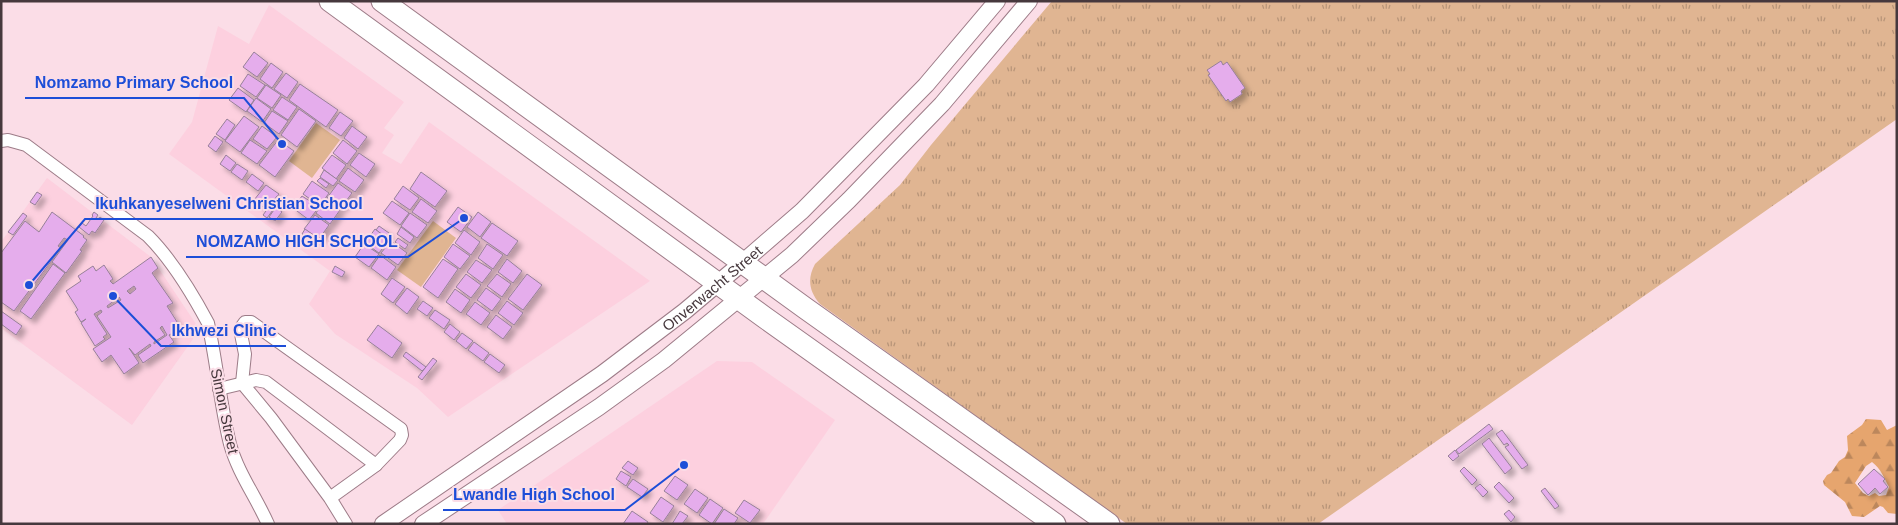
<svg xmlns="http://www.w3.org/2000/svg" width="1898" height="525" viewBox="0 0 1898 525" font-family="Helvetica,sans-serif">
<defs>
<pattern id="grass-tufts" width="24" height="20" patternUnits="userSpaceOnUse" patternTransform="scale(1.25)"><rect width="24" height="20" fill="#e0b592"/><path d="M3 7l-1-3M5 7V3M7 7l1-3M15 17l-1-3M17 17v-4M19 17l1-3" fill="none" stroke="#b79478"/></pattern>
<pattern id="forest-firs" width="22" height="20" patternUnits="userSpaceOnUse" patternTransform="scale(1.25)"><rect width="22" height="20" fill="#e6a56e"/><path d="M5 1l3.5 6h-7zM16 11l3.5 6h-7z" fill="#bc875c"/></pattern>
<filter id="shadow"><feDropShadow dx="4.5" dy="4.5" stdDeviation="2.5" flood-color="#0004"/></filter>
</defs>
<rect width="100%" height="100%" fill="#fbdde7"/>
<g fill="#fdd0df">
<polygon points="269,5 404,102 384,128 394,135 382,153 401,164 429,122 650,281 448,417 417,388 335,334 309,304 330,271 169,154 192,122 218,26 249,44"/>
<polygon points="47,178 151,257 196,324 195,324 193,339 132,425 1,328 1,242"/>
<polygon points="717,361 752,362 835,420 763,524 507,524 498,510"/>
</g>
<path fill="url(#grass-tufts)" d="M1052,1H1897V119L1318,524H1127L820,304C809,291 807,279 815,264L900,185L931,145Z"/>
<path fill="url(#forest-firs)" fill-rule="evenodd" d="M1866,419L1881,420L1887,430L1897,425V514L1888,513L1883,507L1880,506L1864,517L1852,516L1845,502L1824,485L1823,481L1827,475L1831,473L1839,461L1845,457L1848,450L1847,436L1862,425ZM1872,462C1881,469 1884,478 1889,487L1886,495L1879,496L1875,493L1869,496L1863,493L1855,483L1866,466Z"/>
<g fill="#e0b592">
<polygon points="316,123 340,140 312,178 289,161"/>
<polygon points="433,221 456,238 421,287 397,270"/>
</g>
<g fill="#e5adec" stroke="#968098" fill-rule="evenodd" filter="url(#shadow)">
<polygon points="254,52 268,63 257,77 243,67"/>
<polygon points="1221,61 1223,65 1227,62 1245,88 1241,91 1242,94 1230,102 1228,99 1226,101 1208,75 1210,74 1207,70"/>
<polygon points="271,63 283,72 272,88 260,79"/>
<polygon points="286,73 298,82 287,98 274,89"/>
<polygon points="248,74 265,85 256,97 240,86"/>
<polygon points="300,84 338,110 326,127 289,100"/>
<polygon points="266,85 281,95 272,108 257,98"/>
<polygon points="238,88 254,100 246,112 229,100"/>
<polygon points="282,97 297,107 288,120 273,110"/>
<polygon points="256,98 271,109 262,122 247,111"/>
<polygon points="299,109 316,121 297,147 281,135"/>
<polygon points="272,111 288,121 279,134 264,123"/>
<polygon points="340,112 353,121 341,136 329,128"/>
<polygon points="244,116 259,127 240,152 225,141"/>
<polygon points="227,119 235,125 225,140 216,134"/>
<polygon points="262,126 277,137 267,149 253,139"/>
<polygon points="352,126 367,137 358,149 344,138"/>
<polygon points="215,136 223,142 216,152 208,146"/>
<polygon points="250,140 267,151 257,164 241,153"/>
<polygon points="278,140 294,151 275,177 259,165"/>
<polygon points="343,140 357,151 347,164 333,153"/>
<polygon points="359,153 375,164 366,177 350,165"/>
<polygon points="226,155 236,163 230,171 220,164"/>
<polygon points="332,155 346,165 336,179 322,168"/>
<polygon points="237,164 248,171 242,180 231,172"/>
<polygon points="348,168 364,180 355,192 339,181"/>
<polygon points="324,170 338,180 333,186 320,177"/>
<polygon points="421,172 447,191 435,207 410,189"/>
<polygon points="252,174 264,183 258,191 246,182"/>
<polygon points="320,178 329,184 326,188 317,181"/>
<polygon points="312,181 329,193 320,206 303,194"/>
<polygon points="338,183 352,193 341,208 327,198"/>
<polygon points="266,185 279,194 267,210 254,200"/>
<polygon points="403,186 419,198 410,210 394,199"/>
<polygon points="37,192 42,195 35,205 30,202"/>
<polygon points="277,196 281,199 267,218 263,215"/>
<polygon points="302,196 319,207 309,220 293,208"/>
<polygon points="326,199 340,210 330,224 316,213"/>
<polygon points="421,199 437,211 428,223 412,212"/>
<polygon points="392,201 409,213 400,225 383,213"/>
<polygon points="276,207 282,212 275,221 269,217"/>
<polygon points="458,207 472,217 461,232 447,222"/>
<polygon points="52,212 84,236 83,237 87,240 80,250 82,251 66,273 52,262 68,240 64,238 58,246 61,248 14,311 1,302 1,253 25,221 39,232"/>
<polygon points="94,212 98,215 96,218 98,220 100,217 104,220 95,233 92,231 89,235 79,227 82,223 86,226 93,216 92,215"/>
<polygon points="478,212 491,222 480,237 467,227"/>
<polygon points="23,213 27,216 13,235 8,232"/>
<polygon points="410,213 427,225 417,238 401,226"/>
<polygon points="315,215 329,225 319,239 304,229"/>
<polygon points="492,223 518,241 507,256 481,238"/>
<polygon points="379,226 389,233 386,237 376,230"/>
<polygon points="401,227 414,237 410,243 397,234"/>
<polygon points="305,229 315,236 312,240 302,234"/>
<polygon points="375,229 389,240 379,253 365,243"/>
<polygon points="464,230 480,242 471,255 455,243"/>
<polygon points="398,238 408,245 405,249 395,242"/>
<polygon points="391,241 407,253 398,265 381,253"/>
<polygon points="364,244 379,254 369,267 355,257"/>
<polygon points="453,244 470,256 460,269 444,257"/>
<polygon points="487,244 503,255 493,269 478,258"/>
<polygon points="380,255 396,267 387,280 371,268"/>
<path d="M151,257L158,268L152,273L173,303L167,306L179,325L171,331L173,333L169,335L174,342L143,363L138,355L151,346L150,344L135,355L129,348L139,363L124,374L111,355L102,362L93,349L111,337L97,316L102,312L101,310L94,314L107,334L103,337L105,339L95,346L81,323L86,319L81,322L75,312L78,310L75,305L66,291L81,281L78,276L93,266L96,271L104,265L113,279L110,281L113,284ZM134,286L136,289L130,294L127,291ZM119,297L121,300L108,308L107,306ZM162,326L167,335L154,344V342L165,335L160,328Z"/>
<polygon points="443,259 458,269 438,298 423,287"/>
<polygon points="507,259 522,271 513,283 498,272"/>
<polygon points="476,260 492,270 482,283 467,272"/>
<polygon points="53,264 65,273 31,319 20,311"/>
<polygon points="335,266 345,272 342,277 332,272"/>
<polygon points="466,274 481,285 471,298 456,287"/>
<polygon points="497,274 511,284 502,297 487,286"/>
<polygon points="527,274 542,285 523,310 508,299"/>
<polygon points="392,278 405,287 393,303 381,294"/>
<polygon points="407,288 419,297 407,314 395,304"/>
<polygon points="486,288 501,299 492,311 477,300"/>
<polygon points="455,289 470,300 461,313 446,302"/>
<polygon points="423,301 433,308 427,316 417,309"/>
<polygon points="507,301 523,313 514,325 498,313"/>
<polygon points="475,302 490,313 481,325 466,314"/>
<polygon points="435,310 450,320 444,329 429,318"/>
<polygon points="1,311 22,326 16,335 1,324"/>
<polygon points="496,315 512,327 503,339 487,327"/>
<polygon points="450,324 460,332 454,340 444,332"/>
<polygon points="378,325 402,343 392,358 367,340"/>
<polygon points="462,333 473,341 466,349 456,341"/>
<polygon points="474,342 489,353 483,361 468,350"/>
<polygon points="406,352 426,367 422,371 403,356"/>
<polygon points="490,354 505,365 499,373 484,362"/>
<polygon points="433,358 437,361 422,380 418,377"/>
<polygon points="1489,424 1493,429 1459,454 1456,450"/>
<polygon points="1502,430 1528,465 1522,469 1505,447 1509,445 1507,443 1504,445 1496,434"/>
<polygon points="1489,438 1512,468 1505,474 1482,444"/>
<polygon points="1455,450 1459,456 1453,461 1448,456"/>
<polygon points="628,461 638,468 633,475 622,468"/>
<polygon points="1464,467 1477,480 1472,485 1460,471"/>
<polygon points="1874,469 1885,479 1883,481 1888,487 1880,494 1875,488 1868,495 1858,484"/>
<polygon points="621,471 631,477 626,486 616,479"/>
<polygon points="675,476 688,485 677,500 664,491"/>
<polygon points="633,479 648,489 642,497 627,487"/>
<polygon points="1499,482 1514,498 1509,503 1494,487"/>
<polygon points="1480,484 1488,492 1483,497 1475,488"/>
<polygon points="1545,488 1559,506 1555,509 1541,491"/>
<polygon points="695,489 708,498 697,513 684,504"/>
<polygon points="661,497 674,506 663,522 650,513"/>
<polygon points="710,499 723,508 712,524 699,515"/>
<polygon points="744,500 760,510 750,523 735,513"/>
<polygon points="724,509 738,518 734,524 714,524"/>
<polygon points="1509,510 1515,517 1511,522 1504,514"/>
<polygon points="632,511 648,522 647,524 623,524"/>
<polygon points="680,511 688,516 682,524 672,524"/>
</g>
<g fill="none" stroke-linecap="round" stroke-linejoin="round">
<defs>
<g id="minor">
<path d="M1,141L8,140L26,145L148,236C170,258 193,295 208,323C217,363 220,404 230,444C238,473 256,497 268,524"/>
<polyline points="219,389 256,380 266,382 376,465"/>
<polyline points="330,498 376,465 400,440 402,435 401,429 251,322 245,322 240,329 245,354 242,383 271,418 330,498 346,524"/>
</g>
<g id="tertiary">
<path id="s1" d="M383,524L602,374L685,311L742,263L802,211L926,85L997,1"/>
<polyline points="423,524 599,407 664,360 792,255 849,200 942,104 1029,1"/>
</g>
<g id="trunk">
<polyline points="330,1 764,317 1055,524"/>
<polyline points="382,1 805,308 1109,524"/>
</g>
</defs>
<use href="#minor" stroke="#9d7c88" stroke-width="14"/>
<use href="#tertiary" stroke="#9d7c88" stroke-width="18"/>
<use href="#trunk" stroke="#9d7c88" stroke-width="23"/>
<use href="#minor" stroke="#fff" stroke-width="12"/>
<use href="#tertiary" stroke="#fff" stroke-width="16"/>
<use href="#trunk" stroke="#fff" stroke-width="21"/>
</g>
<g text-anchor="middle" dominant-baseline="central" stroke-width="4" stroke-linejoin="round" paint-order="stroke">
<g font-size="15" fill="#46383d" stroke="#fbdde7">
<text stroke="none"><textPath href="#s1" startOffset="405">Onverwacht Street</textPath></text>
<text transform="translate(225 411) rotate(78)">Simon Street</text>
</g>
</g>
<path fill="none" stroke="#1d4ed8" stroke-width="2" d="M282 144L244 98H25M29 285L85 219H373M464 218L408 257H186M113 296L161 346H286M684 465L625 510H443"/>
<g fill="#1d4ed8" stroke="#fbdde7" stroke-width="2">
<circle cx="282" cy="144" r="5"/>
<circle cx="29" cy="285" r="5"/>
<circle cx="464" cy="218" r="5"/>
<circle cx="113" cy="296" r="5"/>
<circle cx="684" cy="465" r="5"/>
</g>
<g font-size="16" text-anchor="middle" font-weight="bold" fill="#1d4ed8" stroke="#fbdde7" stroke-width="4" stroke-linejoin="round" paint-order="stroke">
<text x="134" y="88">Nomzamo Primary School</text>
<text x="229" y="209">Ikuhkanyeselweni Christian School</text>
<text x="297" y="247">NOMZAMO HIGH SCHOOL</text>
<text x="224" y="336">Ikhwezi Clinic</text>
<text x="534" y="500">Lwandle High School</text>
</g>
<rect width="1898" height="525" fill="none" stroke="#46383d" stroke-width="5"/>
</svg>
